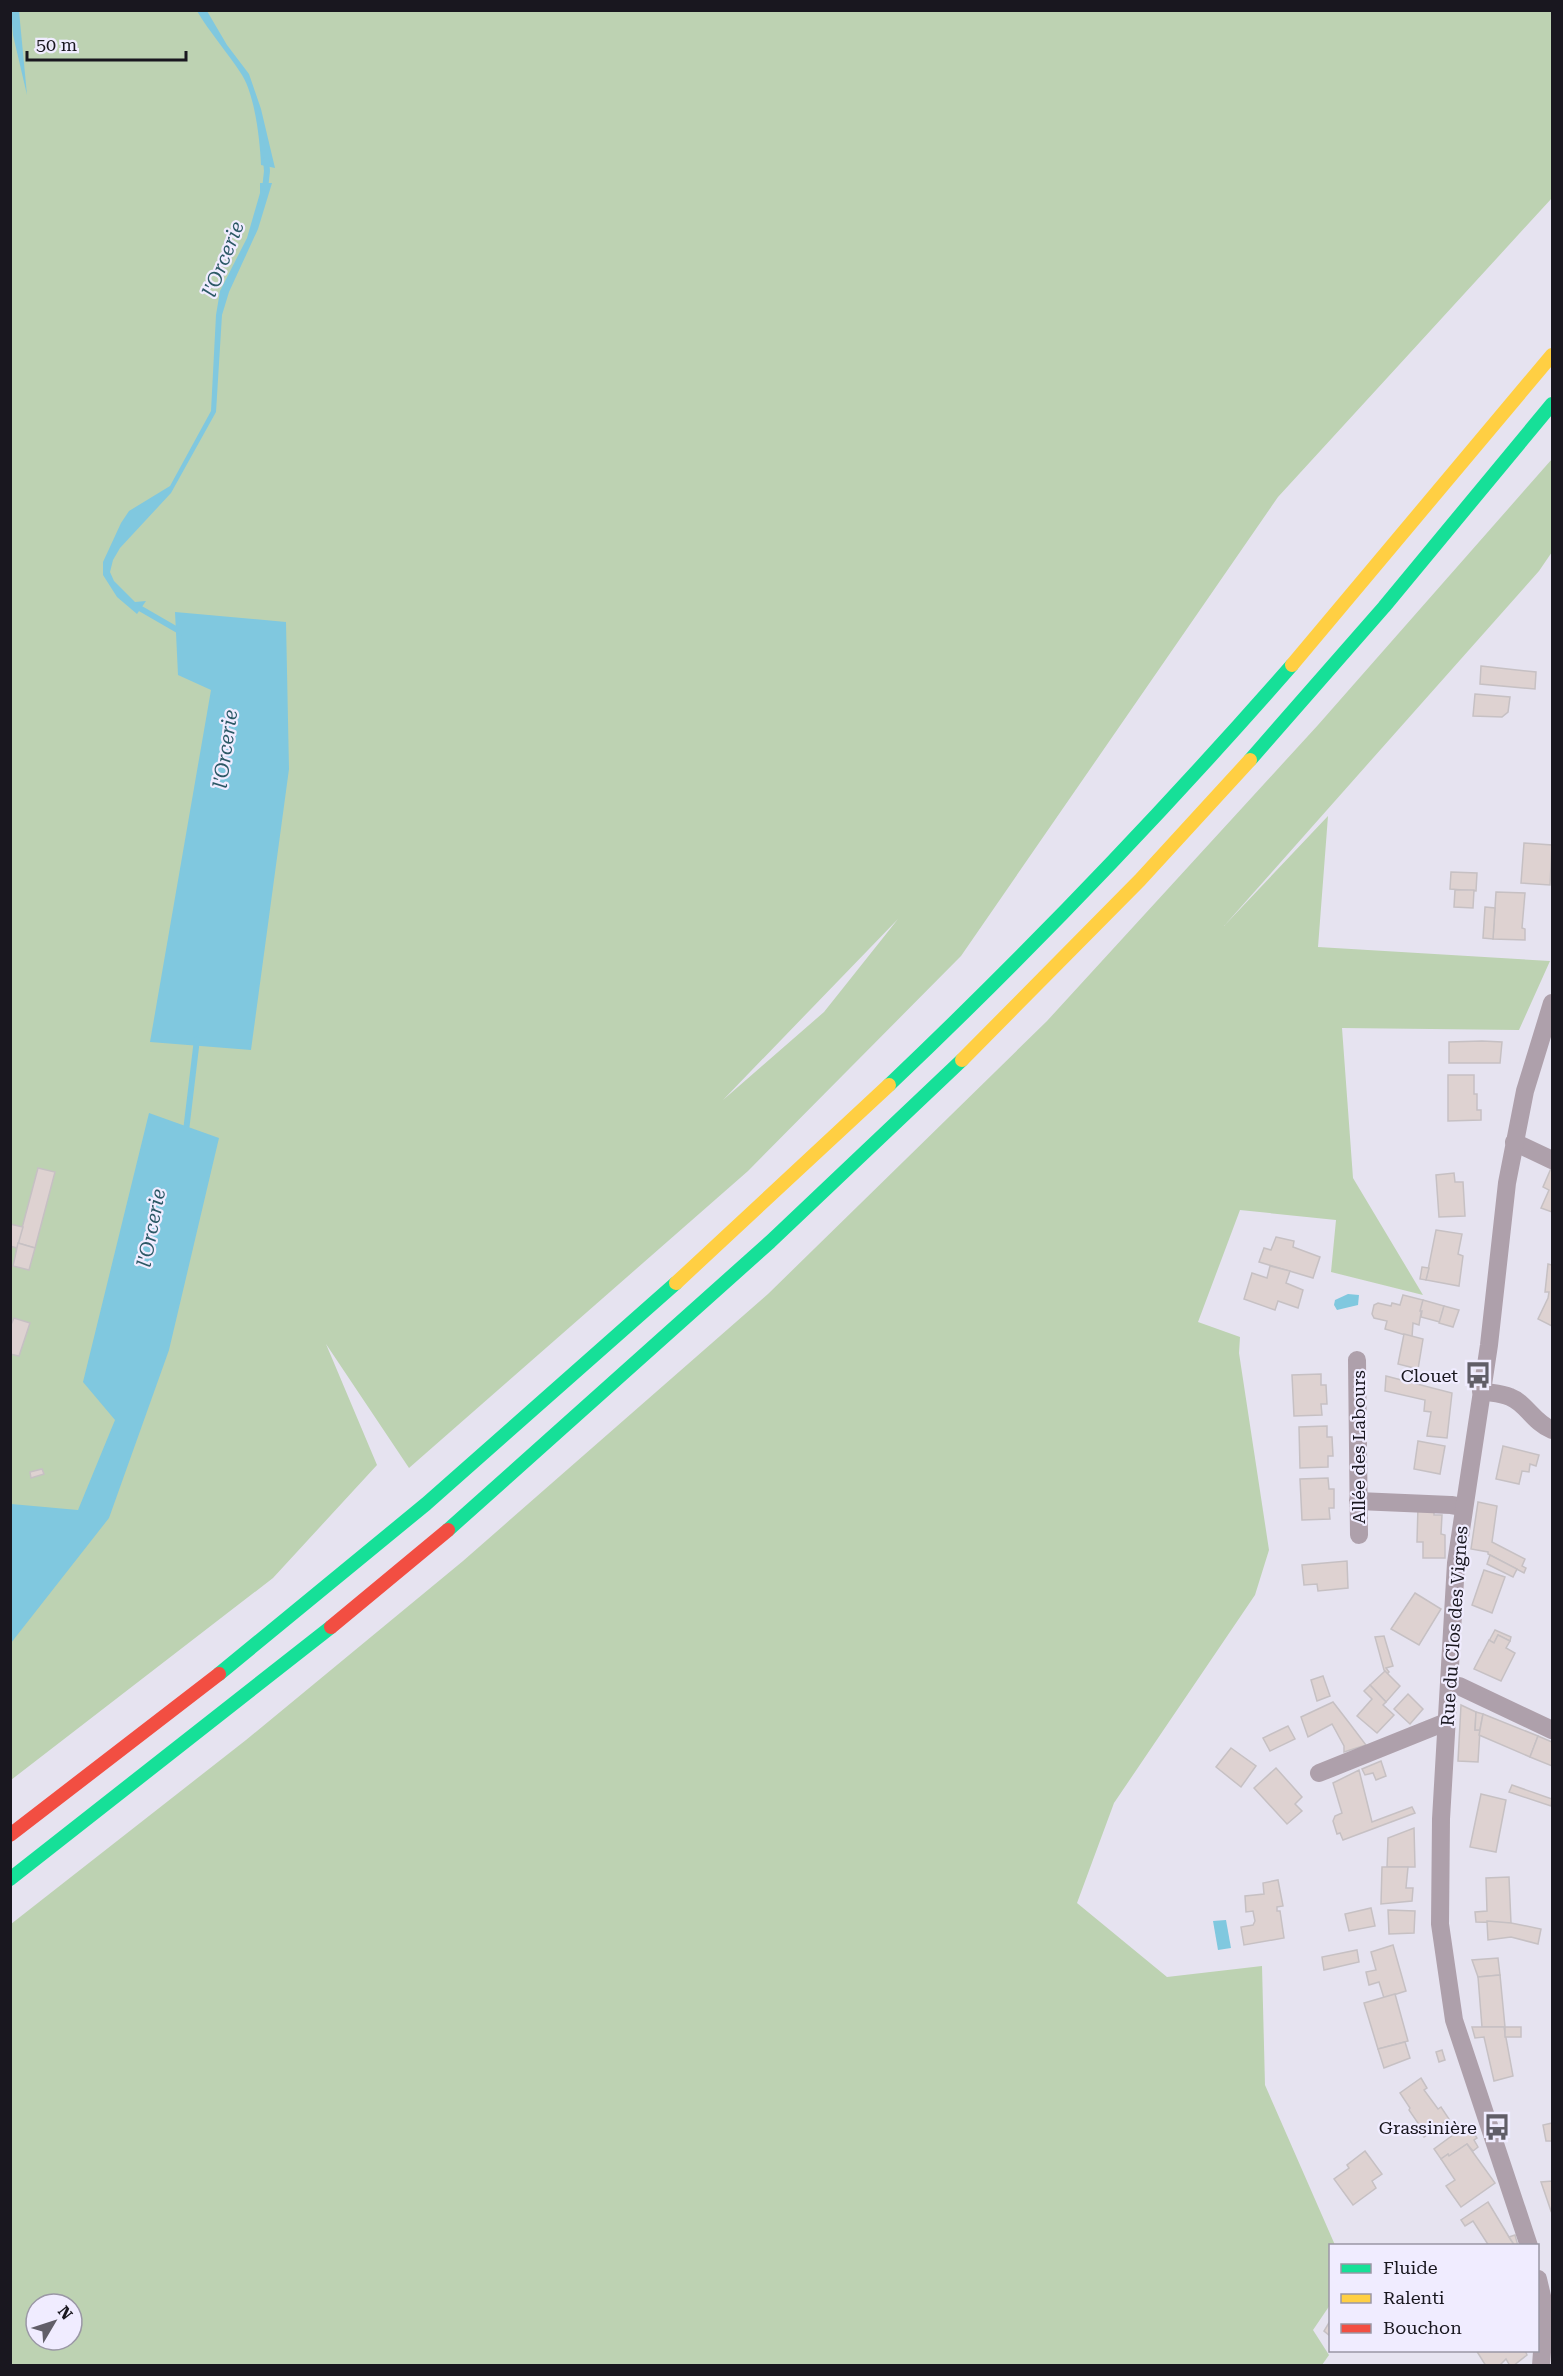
<svg xmlns="http://www.w3.org/2000/svg" width="1563" height="2376" viewBox="0 0 1563 2376" font-family="'Roboto Serif',serif">
<rect width="100%" height="100%" fill="#e6e3f0"/>
<g fill="#bdd2b2" fill-rule="evenodd">
<path d="M10,11H1552V198L1278,497L961,956L748,1171L409,1468L326,1344L377,1465L273,1578L11,1780ZM898,919L824,1012L723,1100Z"/>
<path d="M1552,459V552L1539,571L1224,926L1328,816L1318,947L1550,961L1519,1030L1342,1028L1353,1178L1423,1295L1331,1272L1336,1220L1240,1210L1198,1322L1240,1337L1239,1353L1269,1550L1255,1595L1114,1803L1077,1903L1167,1977L1262,1966L1265,2085L1335,2245L1330,2246V2305L1313,2330L1329,2355L1322,2365H11V1924L246,1740L463,1561L768,1294L1047,1021L1318,725ZM36,2304H72V2340H36Z"/>
</g>
<g fill="#80c8df">
<polygon points="11,11 19,11 27,95 13,35"/>
<path d="M197,11H207L227,45L249,74L261,109L275,168L261,165C260,140 255,96 242,75C228,53 210,33 197,11Z"/>
<polygon points="260,183 272,183 258,229 229,292 222,315 216,412 171,493 120,548 113,560 110,572 114,581 135,602 146,601 137,614 117,597 103,575 103,562 121,523 129,511 170,486 211,411 216,315 220,291 247,238 260,193"/>
<polygon points="175,612 286,622 289,769 251,1050 150,1042 211,690 178,675"/>
<polygon points="149,1113 219,1138 169,1350 109,1518 11,1643 11,1504 78,1510 115,1420 83,1382"/>
<polygon points="1348,1294 1359,1295 1358,1305 1337,1310 1334,1305 1335,1300"/>
<polygon points="1226,1920 1231,1948 1218,1950 1213,1921"/>
</g>
<g fill="none" stroke-linecap="round" stroke-linejoin="round">
<g stroke="#80c8df" stroke-width="6">
<polyline points="265,189 267,171 266,160"/>
<polyline points="136,606 181,632"/>
<polyline points="186,1131 197,1039"/>
</g>
</g>
<g fill="#ded2d1" stroke="#c6c0c3" stroke-width="1.5">
<polygon points="1481,666 1536,672 1535,689 1480,684"/>
<polygon points="1475,694 1510,697 1508,712 1502,717 1473,716"/>
<polygon points="1524,843 1552,845 1550,885 1521,883"/>
<polygon points="1451,872 1477,873 1476,891 1450,889"/>
<polygon points="1455,890 1474,890 1473,908 1454,907"/>
<polygon points="1496,892 1525,893 1522,928 1525,929 1525,940 1493,939"/>
<polygon points="1485,907 1495,908 1493,939 1483,938"/>
<polygon points="1482,1041 1502,1042 1500,1063 1449,1063 1449,1042"/>
<polygon points="1448,1075 1474,1075 1474,1094 1477,1094 1477,1110 1481,1110 1481,1120 1448,1121"/>
<polygon points="1552,1166 1552,1212 1541,1208 1549,1190 1543,1187"/>
<polygon points="38,1168 55,1172 35,1248 18,1243"/>
<polygon points="1454,1173 1455,1182 1463,1182 1465,1216 1439,1217 1436,1175"/>
<polygon points="10,1224 23,1227 17,1248 10,1246"/>
<polygon points="1436,1230 1462,1234 1458,1254 1463,1256 1459,1286 1426,1280"/>
<polygon points="1276,1237 1294,1241 1293,1247 1320,1257 1313,1278 1259,1262 1264,1248 1271,1250"/>
<polygon points="18,1243 35,1248 29,1270 13,1266"/>
<polygon points="1548,1264 1552,1265 1552,1326 1538,1319 1548,1298 1549,1292 1545,1292"/>
<polygon points="1270,1266 1290,1271 1286,1283 1303,1290 1298,1308 1278,1301 1275,1310 1244,1299 1252,1273 1267,1278"/>
<polygon points="1422,1267 1429,1268 1426,1280 1420,1279"/>
<polygon points="1403,1295 1423,1300 1419,1325 1413,1323 1412,1337 1385,1329 1387,1321 1374,1318 1372,1314 1374,1305 1378,1303 1391,1306 1392,1303 1400,1305"/>
<polygon points="1423,1300 1444,1306 1440,1322 1421,1317 1422,1311 1420,1311"/>
<polygon points="1444,1306 1459,1310 1453,1327 1439,1323"/>
<polygon points="14,1318 30,1323 19,1356 10,1354 10,1327"/>
<polygon points="1404,1334 1423,1339 1418,1369 1398,1364"/>
<polygon points="1321,1374 1321,1385 1326,1385 1327,1404 1321,1404 1322,1415 1294,1416 1292,1375"/>
<polygon points="1386,1376 1452,1393 1447,1438 1427,1436 1431,1412 1424,1411 1425,1400 1385,1391"/>
<polygon points="1327,1426 1327,1437 1332,1437 1333,1456 1328,1456 1328,1467 1300,1468 1299,1427"/>
<polygon points="1418,1441 1445,1446 1440,1474 1414,1469"/>
<polygon points="1503,1446 1539,1455 1536,1466 1530,1464 1529,1472 1522,1471 1519,1484 1496,1479"/>
<polygon points="42,1469 44,1474 31,1478 30,1472"/>
<polygon points="1328,1478 1329,1489 1334,1489 1334,1508 1329,1508 1330,1519 1302,1520 1300,1479"/>
<polygon points="1478,1502 1497,1506 1492,1542 1525,1559 1522,1566 1526,1568 1524,1573 1488,1554 1488,1552 1471,1549"/>
<polygon points="1418,1506 1434,1506 1434,1515 1442,1515 1441,1534 1445,1535 1445,1558 1423,1558 1423,1542 1417,1542"/>
<polygon points="1490,1555 1517,1569 1513,1577 1487,1564"/>
<polygon points="1347,1561 1348,1588 1318,1591 1317,1584 1304,1585 1302,1565"/>
<polygon points="1484,1570 1505,1577 1492,1613 1472,1605"/>
<polygon points="1415,1593 1441,1609 1419,1645 1391,1629"/>
<polygon points="1495,1630 1511,1637 1510,1641 1498,1635 1494,1643 1489,1641"/>
<polygon points="1498,1635 1510,1641 1506,1648 1515,1653 1501,1681 1474,1669 1489,1640 1494,1643"/>
<polygon points="1384,1636 1393,1666 1386,1668 1389,1672 1387,1674 1384,1670 1375,1637"/>
<polygon points="1385,1671 1400,1686 1386,1702 1370,1685"/>
<polygon points="1323,1676 1330,1696 1317,1701 1311,1680"/>
<polygon points="1370,1685 1386,1702 1383,1705 1394,1715 1377,1733 1357,1716 1372,1699 1364,1691"/>
<polygon points="1408,1694 1423,1709 1410,1724 1394,1709"/>
<polygon points="1333,1702 1350,1724 1366,1745 1344,1752 1344,1746 1332,1724 1308,1737 1301,1717"/>
<polygon points="1461,1705 1476,1712 1475,1730 1480,1730 1478,1762 1458,1761"/>
<polygon points="1476,1712 1483,1714 1480,1730 1475,1730"/>
<polygon points="1483,1714 1538,1736 1530,1757 1479,1735"/>
<polygon points="1288,1726 1295,1739 1270,1751 1263,1738"/>
<polygon points="1538,1736 1552,1742 1552,1766 1530,1757"/>
<polygon points="1231,1748 1256,1766 1241,1787 1216,1767"/>
<polygon points="1381,1761 1386,1776 1376,1780 1373,1773 1365,1775 1362,1769"/>
<polygon points="1276,1768 1302,1797 1295,1804 1302,1811 1287,1824 1254,1788"/>
<polygon points="1359,1770 1372,1822 1412,1807 1415,1813 1343,1840 1340,1833 1337,1834 1333,1821 1335,1816 1342,1813 1333,1783"/>
<polygon points="1512,1785 1552,1799 1551,1806 1509,1792"/>
<polygon points="1481,1794 1506,1800 1496,1852 1470,1847"/>
<polygon points="1414,1828 1415,1867 1387,1867 1388,1838"/>
<polygon points="1382,1867 1408,1867 1406,1888 1413,1888 1412,1901 1381,1904"/>
<polygon points="1509,1877 1511,1923 1476,1922 1475,1912 1487,1911 1486,1878"/>
<polygon points="1278,1880 1283,1906 1277,1907 1277,1911 1280,1911 1284,1938 1244,1945 1241,1927 1253,1925 1255,1921 1253,1911 1246,1912 1245,1896 1264,1894 1263,1883"/>
<polygon points="1371,1908 1375,1926 1349,1931 1345,1914"/>
<polygon points="1388,1910 1415,1911 1414,1933 1389,1934"/>
<polygon points="1487,1921 1511,1923 1541,1929 1538,1944 1511,1937 1488,1940"/>
<polygon points="1393,1945 1406,1991 1384,1998 1379,1982 1369,1985 1366,1972 1376,1970 1371,1952"/>
<polygon points="1357,1950 1359,1962 1324,1970 1322,1957"/>
<polygon points="1498,1958 1500,1975 1478,1977 1472,1960"/>
<polygon points="1500,1975 1505,2027 1482,2027 1478,1977"/>
<polygon points="1395,1994 1408,2041 1378,2049 1364,2003"/>
<polygon points="1472,2027 1504,2027 1513,2076 1494,2081 1484,2037 1475,2038"/>
<rect x="1505" y="2027" width="16" height="10"/>
<polygon points="1405,2042 1410,2058 1384,2068 1378,2049"/>
<polygon points="1442,2050 1445,2060 1439,2062 1436,2052"/>
<polygon points="1421,2078 1427,2088 1424,2090 1438,2109 1441,2107 1449,2119 1424,2137 1415,2125 1418,2123 1409,2110 1410,2108 1400,2093"/>
<polygon points="1552,2123 1552,2143 1552,2141 1546,2141 1543,2125"/>
<polygon points="1468,2124 1477,2138 1474,2140 1478,2147 1473,2151 1467,2144 1449,2156 1448,2154 1441,2159 1434,2149"/>
<polygon points="1467,2144 1495,2183 1461,2207 1446,2186 1455,2180 1441,2159 1448,2154 1449,2156"/>
<polygon points="1365,2151 1382,2174 1372,2181 1376,2188 1353,2205 1334,2179 1349,2168 1347,2165"/>
<polygon points="1552,2181 1552,2210 1551,2211 1541,2182"/>
<polygon points="1488,2202 1509,2237 1515,2246 1489,2246 1473,2221 1465,2226 1461,2220"/>
<polygon points="1515,2235 1518,2246 1515,2246 1509,2237"/>
<polygon points="1330,2321 1330,2336 1324,2331"/>
<polygon points="1476,2350 1525,2350 1527,2355 1513,2366 1510,2366 1506,2359 1499,2366 1486,2366"/>
</g>
<g fill="none" stroke-linecap="round" stroke-linejoin="round">
<g stroke="#aea0ab" stroke-width="18">
<polyline points="1514,1142 1552,1160"/>
<polyline points="1357,1360 1359,1535"/>
<path d="M1481,1391C1490,1393 1501,1393 1510,1397C1526,1403 1533,1422 1552,1430"/>
<polyline points="1358,1501 1451,1505 1463,1507"/>
<polyline points="1449,1684 1459,1686 1552,1730"/>
<polyline points="1319,1773 1446,1722"/>
<polyline points="1529,2246 1454,2020 1440,1924 1441,1819 1456,1563 1489,1345 1507,1183 1525,1091 1552,1003"/>
<polyline points="1538,2279 1545,2309 1541,2366"/>
</g>
<g stroke="#16e098" stroke-width="14">
<polyline points="1250,760 1384,607 1552,404"/>
<path d="M889,1085C1030,951 1164,811 1292,665"/>
<polyline points="448,1530 770,1242 962,1060"/>
<polyline points="219,1674 426,1504 676,1283"/>
<polyline points="10,1879 331,1627"/>
</g>
<g stroke="#ffcf43" stroke-width="14">
<polyline points="1292,665 1552,355"/>
<polyline points="962,1060 1140,880 1250,760"/>
<polyline points="676,1283 889,1085"/>
</g>
<g stroke="#f24e42" stroke-width="14">
<polyline points="331,1627 448,1530"/>
<polyline points="10,1835 219,1674"/>
</g>
</g>
<defs>
<symbol id="bus-bare" viewBox="-9 -9 18 18"><path d="M-5-6H5V4H4V6H2V4H-2V6H-4V4H-5ZM-3.5-4V0h7V-4ZM-3.5 1.2v1.5H-2V1.2ZM2 1.2v1.5H3.5V1.2Z" fill="#615e68" stroke="#f0ecff" stroke-width="2.5" paint-order="stroke"/></symbol>
</defs>
<g fill-rule="evenodd">
<use href="#bus-bare" x="1459" y="1356" width="38" height="38"/>
<use href="#bus-bare" x="1478" y="2108" width="38" height="38"/>
</g>
<g text-anchor="middle" dominant-baseline="central" stroke-width="4.5" stroke-linejoin="round" paint-order="stroke">
<g font-size="18" fill="#19171f" stroke="#f0ecff" text-anchor="end">
<text x="1458" y="1375">Clouet</text>
<text x="1477" y="2127">Grassinière</text>
</g>
<g font-size="18" fill="#19171f" stroke="#f0ecff">
<text transform="translate(1358 1447) rotate(-90)">Allée des Labours</text>
<text transform="translate(1454 1626) rotate(-86)">Rue du Clos des Vignes</text>
</g>
<g font-size="20" font-style="italic" fill="#2b5865" stroke="#f0ecff">
<text transform="translate(223 259) rotate(-68)">l'Orcerie</text>
<text transform="translate(225 749) rotate(-82)">l'Orcerie</text>
<text transform="translate(151 1228) rotate(-79)">l'Orcerie</text>
</g>
</g>
<rect width="1563" height="2376" fill="none" stroke="#19171f" stroke-width="24"/>
<rect x="1329" y="2244" width="210" height="108" fill="#f0ecff" stroke="#9a97a5" stroke-width="1.5"/>
<rect x="1341" y="2264" width="30" height="9" fill="#16e098" stroke="#9a97a5" stroke-width="1.5"/>
<text x="1383" y="2274" font-size="18" fill="#19171f">Fluide</text>
<rect x="1341" y="2294" width="30" height="9" fill="#ffcf43" stroke="#9a97a5" stroke-width="1.5"/>
<text x="1383" y="2304" font-size="18" fill="#19171f">Ralenti</text>
<rect x="1341" y="2324" width="30" height="9" fill="#f24e42" stroke="#9a97a5" stroke-width="1.5"/>
<text x="1383" y="2334" font-size="18" fill="#19171f">Bouchon</text>
<g transform="translate(54 2322) rotate(51)"><circle r="28" fill="#f0ecff" stroke="#9a97a5" stroke-width="1.5"/>
<path d="M0-4.5L10 22L0 15L-10 22Z" fill="#615e68"/>
<text y="-9" font-size="16" font-weight="bold" text-anchor="middle" fill="#19171f">N</text>
</g>
<path d="M27 51v9h159v-9" fill="none" stroke="#19171f" stroke-width="3"/>
<text x="36" y="51" font-size="18" fill="#19171f" stroke="#f0ecff" stroke-width="4.5" paint-order="stroke">50 m</text>
</svg>
